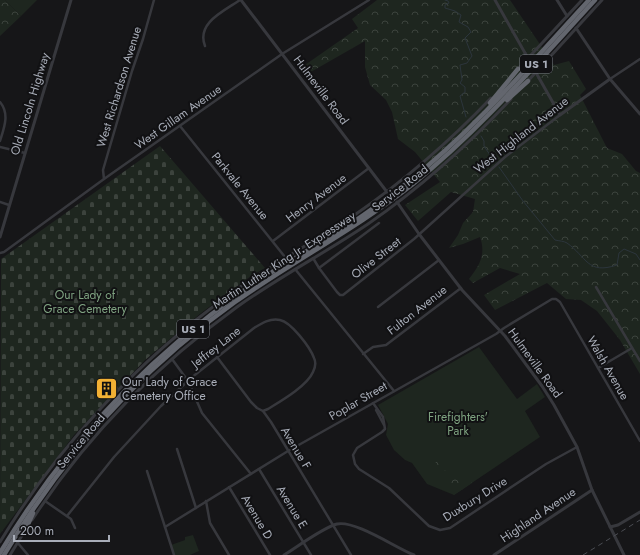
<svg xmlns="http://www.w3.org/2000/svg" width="640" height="555" viewBox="0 0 640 555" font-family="Jost,sans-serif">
<defs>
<pattern id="forest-crowns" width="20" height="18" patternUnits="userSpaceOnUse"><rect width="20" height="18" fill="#1e261f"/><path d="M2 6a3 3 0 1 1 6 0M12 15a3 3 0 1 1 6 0" fill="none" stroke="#3c433d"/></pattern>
<pattern id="cemetery-stones" width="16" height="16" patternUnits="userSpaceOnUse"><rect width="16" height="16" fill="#1e261f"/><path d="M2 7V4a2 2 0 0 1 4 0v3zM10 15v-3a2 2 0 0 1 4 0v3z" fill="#3c433d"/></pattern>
</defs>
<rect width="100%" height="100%" fill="#161618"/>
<g fill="#1e261f">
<polygon points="5,0 37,0 21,16"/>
<polygon points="479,347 517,399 537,384 545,397 525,411 540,437 454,495 427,484 412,463 405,460 394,450 386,435 388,424 378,405"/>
<polygon points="193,535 199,551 190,555 174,555 171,545 185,540 185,537"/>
</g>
<g fill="url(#forest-crowns)">
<polygon points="0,0 5,0 21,16 0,36"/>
<path d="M377,0H510L554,65L569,61L586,89L580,95L607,148L622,154L636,171L640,173V374L620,340L597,311L581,300L566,299L547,283L495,310L484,295L520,274L500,268L473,283L469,279C480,265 486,254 480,237L463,244L449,248L458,235L463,223L473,212L475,199L451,192L418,221L405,205L440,182L415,152L398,139L392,112L386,100L370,85L365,67V41L309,73L305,65L358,28L352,19Z"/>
<polygon points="442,456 442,460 447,462 448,470 441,471 435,464 438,457"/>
<polygon points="466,474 472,483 454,495 450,490 449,479 456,478 457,476"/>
</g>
<polygon fill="url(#cemetery-stones)" points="160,146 265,268 251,276 201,313 145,360 74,435 0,534 1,259"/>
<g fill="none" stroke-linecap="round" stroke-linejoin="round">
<g stroke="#2c353c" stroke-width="1">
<polyline points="445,0 448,1 449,3 445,5 445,8 455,11 461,15 459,22 468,27 471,32 465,38 472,56 467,63 460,65 462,80 460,83 465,87 465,92 460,96 466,117"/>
<polyline points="481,136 484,141 484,146 494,161"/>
<path d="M499,167L523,201L555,240C559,241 564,241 567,243C587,257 587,275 617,265L619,253L624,249L636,254L640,260"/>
</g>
<g stroke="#37383d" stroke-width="2.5">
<path d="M205,46C196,23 224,11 240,0"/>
<polyline points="610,79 640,59"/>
<path d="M0,102C10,114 4,128 0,141"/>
<polyline points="180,126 285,257"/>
<polyline points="0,147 25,153"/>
<polyline points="104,179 103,170 132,71 143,39 154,0"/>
<polyline points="0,202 9,205"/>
<polyline points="273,241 369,168"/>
<polyline points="0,253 4,252 104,179 282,54 369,0"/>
<polyline points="313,258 319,268 337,292 340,295 343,295 414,239 505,157 560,115"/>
<polyline points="319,268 379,223"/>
<polyline points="295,269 394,391"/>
<polyline points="596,287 640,361"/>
<polyline points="378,307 439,260"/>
<polyline points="363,354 373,347 386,345 461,288"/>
<polyline points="217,357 251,402 257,408 263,411 271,422 351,555"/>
<polyline points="172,359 188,381 202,413 251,474"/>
<polyline points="598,368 632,348"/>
<polyline points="373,403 383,417 385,429 382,432 357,448 353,455 355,464 359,469 389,488 429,526 440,530 450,528 546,464 577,447"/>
<polyline points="376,410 384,425"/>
<polyline points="177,449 196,508"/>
<polyline points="259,469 311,555"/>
<polyline points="147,471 174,555"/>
<polyline points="229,487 270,555"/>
<polyline points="45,501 71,519 75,528"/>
<polyline points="206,501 210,523 229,555"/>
<path d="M67,516L114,457L161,406L191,378L254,328C262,323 270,318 280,320C291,322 310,347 314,358C316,362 315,368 313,372C307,386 281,401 268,409L263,411"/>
<polyline points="165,527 288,451 496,334 504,328 552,299 556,299 560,302 640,441"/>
<polyline points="17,542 28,555"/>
</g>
<g stroke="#37383d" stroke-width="3">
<polyline points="241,0 387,192"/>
<polyline points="495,0 525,53"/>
<polyline points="557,0 567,16"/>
<polyline points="576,28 610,79 640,114"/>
<polyline points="518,69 582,0"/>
<polyline points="539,78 560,115 610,79"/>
<polyline points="527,82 602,0"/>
<polyline points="397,202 419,234 462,290 505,336 542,386 554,405 577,447 592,490 624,555"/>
<polyline points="0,237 71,0"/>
<path d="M32,520C86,437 157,365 237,307C279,277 325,253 368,224C420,188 468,145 511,99"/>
<polyline points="610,527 618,525 640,512"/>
<path d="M0,542C58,446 137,361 229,295C270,265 314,242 356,214C405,180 450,141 491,98"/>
<polyline points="10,555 26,529"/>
<path d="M284,555C297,547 324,527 337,524C355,520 396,548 414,555"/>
<polyline points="494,555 592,490"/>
</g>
<g stroke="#63666e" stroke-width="4.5">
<polyline points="507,100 528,81"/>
<polyline points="490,103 518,69"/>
<polyline points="25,531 33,513"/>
<path d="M0,553C62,449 145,360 243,291C270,272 299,256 327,239C355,222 381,203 407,183C475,129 531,63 589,0"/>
<path d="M4,555C63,456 141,369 235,302C293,261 357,228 413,184C480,130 536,64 595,0"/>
</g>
<polyline stroke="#4a4c52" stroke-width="1" stroke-dasharray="5 4" stroke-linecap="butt" points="583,555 640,520"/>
<polyline stroke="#37383d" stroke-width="3" points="525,53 539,78"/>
</g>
<defs>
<symbol id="building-square" viewBox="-11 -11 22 22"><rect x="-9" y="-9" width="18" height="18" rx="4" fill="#f2b134" stroke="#111113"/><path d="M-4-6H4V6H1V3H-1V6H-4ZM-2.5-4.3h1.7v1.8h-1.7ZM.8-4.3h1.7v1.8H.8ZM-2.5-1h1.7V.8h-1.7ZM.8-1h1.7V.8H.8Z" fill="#111"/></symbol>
</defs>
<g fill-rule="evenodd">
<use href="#building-square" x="94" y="376" width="25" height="25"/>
</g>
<g text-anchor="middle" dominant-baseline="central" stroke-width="4" stroke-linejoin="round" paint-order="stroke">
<g fill="#111113" stroke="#7b7e86" stroke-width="1">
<rect x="520" y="55" width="32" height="18" rx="3"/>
<rect x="177" y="320" width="32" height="18" rx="3"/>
</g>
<g font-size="11" font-weight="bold" fill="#a8adb8">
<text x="536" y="64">US 1</text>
<text x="193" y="329">US 1</text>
</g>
<g font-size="12" fill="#a8adb8" stroke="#111113">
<text transform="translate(119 87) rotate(-73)">West Richardson Avenue</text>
<text transform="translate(321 90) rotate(53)">Hulmeville Road</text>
<text transform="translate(30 104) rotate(-73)">Old Lincoln Highway</text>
<text transform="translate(178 117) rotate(-35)">West Gillam Avenue</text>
<text transform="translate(521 135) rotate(-38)">West Highland Avenue</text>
<text transform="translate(240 186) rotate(51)">Parkvale Avenue</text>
<text transform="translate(400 188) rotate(-38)">Service Road</text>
<text transform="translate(316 198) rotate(-37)">Henry Avenue</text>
<text transform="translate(376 258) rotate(-38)">Olive Street</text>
<text transform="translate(284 260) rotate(-33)">Martin Luther King Jr. Expressway</text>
<text transform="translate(417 310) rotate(-38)">Fulton Avenue</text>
<text transform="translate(216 347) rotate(-38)">Jeffrey Lane</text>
<text transform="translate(535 363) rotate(54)">Hulmeville Road</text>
<text transform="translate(608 368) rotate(60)">Walsh Avenue</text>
<text transform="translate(358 401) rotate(-30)">Poplar Street</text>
<text transform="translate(81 441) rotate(-50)">Service Road</text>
<text transform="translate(296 448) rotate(59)">Avenue F</text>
<text transform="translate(475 499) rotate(-32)">Duxbury Drive</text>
<text transform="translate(292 507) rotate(59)">Avenue E</text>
<text transform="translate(538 515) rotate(-34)">Highland Avenue</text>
<text transform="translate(257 517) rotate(59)">Avenue D</text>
</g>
<g font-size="12" fill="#7fa381" stroke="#111113">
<text x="85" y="295">Our Lady of<tspan x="85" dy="14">Grace Cemetery</tspan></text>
<text x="458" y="417">Firefighters'<tspan x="458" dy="14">Park</tspan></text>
</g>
<g font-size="12" fill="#a8adb8" stroke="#111113" text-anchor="start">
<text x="122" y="382">Our Lady of Grace<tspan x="122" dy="14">Cemetery Office</tspan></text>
</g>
</g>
<path d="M14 535v6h95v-6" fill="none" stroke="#a8adb8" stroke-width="2"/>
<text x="20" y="535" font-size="12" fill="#a8adb8" stroke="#111113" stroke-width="3" paint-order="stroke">200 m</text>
</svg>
